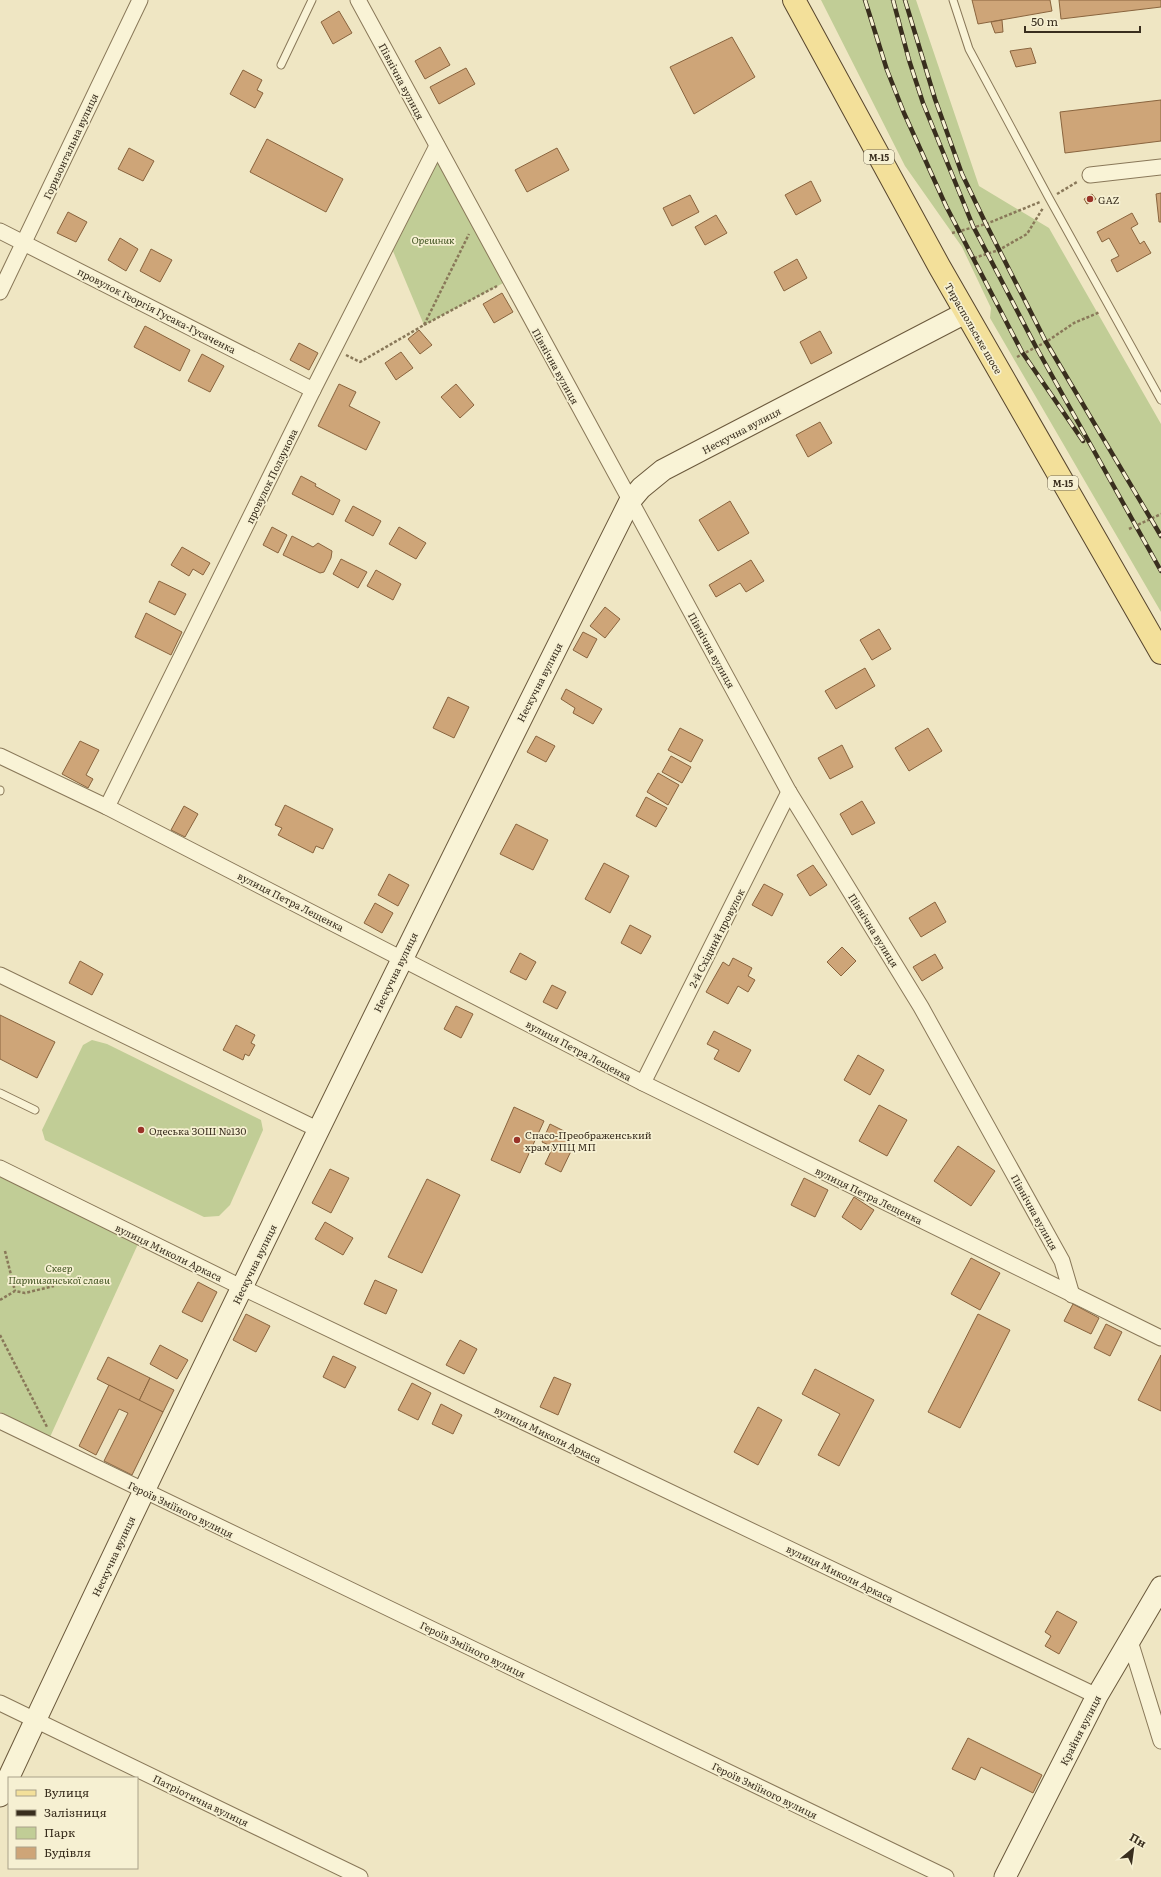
<svg xmlns="http://www.w3.org/2000/svg" width="1161" height="1877" viewBox="0 0 1161 1877" font-family="Literata,serif">
<rect width="100%" height="100%" fill="#efe6c3"/>
<g fill="#c1cd96">
<polygon points="821,0 916,0 979,186 1049,228 1161,424 1161,612 990,318 991,308 962,247 905,166"/>
<polygon points="441,154 509,280 424,325 393,251"/>
<polygon points="92,1040 107,1044 261,1120 263,1130 230,1205 219,1216 204,1217 45,1140 42,1130 83,1045"/>
<polygon points="0,1177 138,1244 50,1437 0,1412"/>
</g>
<g fill="#cea578" stroke="#89643e">
<polygon points="972,0 1050,0 1052,11 978,24"/>
<polygon points="1059,0 1161,0 1161,7 1061,19"/>
<polygon points="339,11 352,33 333,44 321,22"/>
<polygon points="1002,20 1003,32 995,33 991,22"/>
<polygon points="732,37 755,77 694,114 670,67"/>
<polygon points="440,47 450,65 425,79 415,61"/>
<polygon points="1031,48 1036,63 1016,67 1010,51"/>
<polygon points="466,68 475,84 439,104 430,87"/>
<polygon points="243,70 262,80 257,90 263,93 255,108 230,94"/>
<polygon points="1161,100 1161,141 1065,153 1060,112"/>
<polygon points="267,139 343,179 326,212 250,172"/>
<polygon points="129,148 154,161 143,181 118,169"/>
<polygon points="557,148 569,170 527,192 515,170"/>
<polygon points="811,181 821,201 796,215 785,195"/>
<polygon points="1161,193 1161,222 1159,222 1156,194"/>
<polygon points="1092,194 1096,199 1087,204 1084,199"/>
<polygon points="690,195 699,212 672,226 663,208"/>
<polygon points="68,212 87,222 76,242 57,233"/>
<polygon points="1132,213 1138,224 1131,228 1140,244 1144,241 1151,253 1117,272 1111,260 1119,256 1109,238 1102,242 1097,232"/>
<polygon points="716,215 727,233 705,245 695,227"/>
<polygon points="120,238 138,249 126,271 108,260"/>
<polygon points="151,249 172,260 160,282 140,271"/>
<polygon points="797,259 807,278 784,291 774,272"/>
<polygon points="502,293 513,312 494,323 483,304"/>
<polygon points="145,326 190,350 180,371 134,347"/>
<polygon points="419,330 432,345 420,354 408,339"/>
<polygon points="820,331 832,353 811,364 800,342"/>
<polygon points="299,343 318,353 309,370 290,360"/>
<polygon points="401,352 413,368 396,380 385,363"/>
<polygon points="202,354 224,366 210,392 188,381"/>
<polygon points="339,384 356,392 349,406 380,422 366,450 318,426"/>
<polygon points="456,384 474,405 460,418 441,397"/>
<polygon points="820,422 832,443 808,457 796,435"/>
<polygon points="301,476 316,484 315,486 340,500 333,515 292,494"/>
<polygon points="730,501 749,533 718,551 699,520"/>
<polygon points="353,506 381,521 373,536 345,521"/>
<polygon points="272,527 287,535 278,553 263,545"/>
<polygon points="399,527 426,543 416,559 389,544"/>
<polygon points="292,536 313,547 318,543 332,551 331,558 324,572 320,573 283,555"/>
<polygon points="182,547 210,563 203,575 193,569 189,576 171,565"/>
<polygon points="341,559 367,572 358,588 333,574"/>
<polygon points="751,560 764,581 746,592 740,583 716,597 709,585"/>
<polygon points="376,570 401,584 393,600 367,586"/>
<polygon points="159,581 186,594 175,615 149,602"/>
<polygon points="605,607 620,619 605,638 590,626"/>
<polygon points="146,613 182,632 171,655 135,637"/>
<polygon points="879,629 891,649 872,660 860,640"/>
<polygon points="583,632 597,639 587,658 573,650"/>
<polygon points="865,668 875,686 836,709 825,691"/>
<polygon points="566,689 602,709 593,724 573,713 575,708 561,699"/>
<polygon points="448,697 469,707 454,738 433,728"/>
<polygon points="680,728 703,740 691,762 668,750"/>
<polygon points="928,728 942,751 909,771 895,748"/>
<polygon points="536,736 555,746 546,762 527,752"/>
<polygon points="80,741 99,750 86,775 93,779 88,788 62,774"/>
<polygon points="842,745 853,767 830,779 818,758"/>
<polygon points="671,756 691,767 682,783 662,772"/>
<polygon points="658,773 679,785 668,805 647,792"/>
<polygon points="646,797 667,808 656,827 636,816"/>
<polygon points="862,801 875,823 852,835 840,814"/>
<polygon points="285,805 333,829 323,849 316,846 313,853 278,835 282,828 275,825"/>
<polygon points="184,806 198,814 185,837 171,830"/>
<polygon points="516,824 548,840 533,870 500,854"/>
<polygon points="604,863 629,876 610,913 585,899"/>
<polygon points="813,865 827,885 810,896 797,875"/>
<polygon points="389,874 409,885 398,906 378,895"/>
<polygon points="764,884 783,894 772,916 752,905"/>
<polygon points="935,902 946,922 921,937 909,918"/>
<polygon points="375,903 393,913 382,933 364,923"/>
<polygon points="630,925 651,936 641,954 621,943"/>
<polygon points="842,947 856,961 841,976 827,962"/>
<polygon points="520,953 536,962 526,980 510,972"/>
<polygon points="935,954 943,968 922,981 913,967"/>
<polygon points="733,958 752,968 748,976 755,980 748,992 738,986 728,1004 706,992 723,962 729,966"/>
<polygon points="80,961 103,974 92,995 69,983"/>
<polygon points="552,985 566,992 557,1009 543,1002"/>
<polygon points="456,1006 473,1014 461,1038 444,1029"/>
<polygon points="0,1015 55,1042 37,1078 0,1059"/>
<polygon points="236,1025 255,1035 251,1043 255,1045 249,1056 245,1054 243,1060 223,1050"/>
<polygon points="714,1031 751,1050 739,1072 714,1059 719,1050 707,1044"/>
<polygon points="858,1055 884,1070 870,1095 844,1080"/>
<polygon points="879,1105 907,1120 887,1156 859,1141"/>
<polygon points="514,1107 544,1121 520,1173 491,1160"/>
<polygon points="550,1124 564,1131 561,1138 574,1145 561,1172 545,1164 553,1147 542,1142"/>
<polygon points="958,1146 995,1171 971,1206 934,1181"/>
<polygon points="330,1169 349,1178 331,1213 312,1203"/>
<polygon points="804,1178 828,1190 815,1217 791,1205"/>
<polygon points="427,1179 460,1195 422,1273 388,1257"/>
<polygon points="854,1197 874,1210 861,1230 842,1217"/>
<polygon points="325,1222 353,1238 343,1255 315,1239"/>
<polygon points="971,1258 1000,1273 980,1310 951,1294"/>
<polygon points="375,1280 397,1290 386,1314 364,1304"/>
<polygon points="198,1282 217,1292 202,1322 182,1312"/>
<polygon points="1073,1304 1099,1318 1091,1334 1064,1321"/>
<polygon points="246,1314 270,1326 256,1352 233,1340"/>
<polygon points="978,1314 1010,1330 960,1428 928,1412"/>
<polygon points="1106,1324 1122,1332 1110,1356 1094,1348"/>
<polygon points="460,1340 477,1349 464,1374 446,1365"/>
<polygon points="160,1345 188,1360 177,1379 150,1364"/>
<polygon points="1161,1355 1161,1411 1138,1400"/>
<polygon points="333,1356 356,1367 345,1388 323,1377"/>
<polygon points="108,1357 150,1378 139,1401 97,1379"/>
<polygon points="815,1369 874,1400 839,1466 818,1455 840,1414 802,1394"/>
<polygon points="554,1377 571,1384 558,1415 540,1407"/>
<polygon points="150,1378 174,1390 163,1412 139,1401"/>
<polygon points="412,1383 431,1393 418,1420 398,1410"/>
<polygon points="109,1385 163,1412 132,1475 104,1461 128,1413 119,1409 96,1455 79,1446"/>
<polygon points="441,1404 462,1415 453,1434 432,1424"/>
<polygon points="758,1407 782,1420 758,1465 734,1452"/>
<polygon points="1057,1611 1077,1622 1059,1654 1045,1646 1051,1636 1045,1632"/>
<polygon points="968,1738 1042,1775 1033,1793 981,1767 975,1780 952,1769"/>
</g>
<g fill="none" stroke-linecap="round" stroke-linejoin="round">
<defs>
<g id="lane">
<polyline points="953,0 969,49 1049,198 1161,400"/>
<polyline points="281,65 312,0"/>
<polyline points="0,790 0,791"/>
<polyline points="0,1093 35,1110"/>
</g>
<g id="street">
<polyline points="358,0 789,792 921,1007 1062,1261 1072,1295"/>
<polyline points="1090,175 1161,167"/>
<polyline points="0,231 313,390"/>
<polyline points="0,292 140,0"/>
<polyline points="0,756 107,807 643,1083 1161,1338"/>
<polyline points="107,807 313,390 437,146"/>
<polyline points="0,975 319,1130"/>
<polyline points="643,1083 789,792"/>
<polyline points="0,1168 239,1286 1097,1696"/>
<polyline points="0,1421 946,1877"/>
<polyline points="1130,1641 1161,1741"/>
<polyline points="0,1703 360,1877"/>
</g>
<g id="secondary">
<path d="M0,1796C203,1360 415,930 630,501L641,488L663,470L965,313"/>
<polyline points="1005,1877 1097,1696 1161,1587"/>
</g>
<polyline id="primary" points="794,0 939,266 1161,653"/>
</defs>
<use href="#lane" stroke="#897859" stroke-width="9"/>
<use href="#street" stroke="#897859" stroke-width="17"/>
<use href="#secondary" stroke="#6b593c" stroke-width="23"/>
<use href="#primary" stroke="#57452d" stroke-width="24"/>
<g stroke="#897859" stroke-width="2.5" stroke-dasharray="3 2" stroke-linecap="butt">
<polyline points="1057,194 1077,182"/>
<polyline points="952,233 986,224 1040,202"/>
<polyline points="974,258 999,250 1027,234 1043,208"/>
<polyline points="424,325 497,286"/>
<polyline points="346,355 360,362 424,325 469,234"/>
<polyline points="1017,357 1046,342 1074,323 1100,312"/>
<polyline points="1129,529 1161,514"/>
<polyline points="5,1251 15,1291"/>
<polyline points="0,1300 15,1291 25,1293 54,1286"/>
<polyline points="0,1335 47,1427"/>
</g>
<use href="#lane" stroke="#f9f3d6" stroke-width="7"/>
<use href="#street" stroke="#f9f3d6" stroke-width="15"/>
<use href="#secondary" stroke="#f9f3d6" stroke-width="21"/>
<use href="#primary" stroke="#f3e09a" stroke-width="22"/>
<defs>
<g id="rail">
<polyline points="865,0 887,70 904,113 946,206 1022,352 1083,441"/>
<polyline points="893,0 909,60 923,103 973,226 1036,347 1161,571"/>
<polyline points="905,0 935,99 962,174 986,224 1046,342 1161,536"/>
</g>
</defs>
<use href="#rail" stroke="#392e1e" stroke-width="4.5"/>
<use href="#rail" stroke="#f6f0d2" stroke-width="3" stroke-dasharray="9" stroke-linecap="butt"/>
</g>
<g fill="#9a3328" stroke="#f6f0d2" stroke-width="1.5">
<circle cx="1090" cy="199" r="4"/>
<circle cx="141" cy="1130" r="4"/>
<circle cx="517" cy="1140" r="4"/>
</g>
<g text-anchor="middle" dominant-baseline="central" stroke-width="3.5" stroke-linejoin="round" paint-order="stroke">
<g fill="#f6f0d2" stroke="#726854" stroke-width="1">
<rect x="864" y="150" width="30" height="14" rx="3"/>
<rect x="1048" y="476" width="30" height="14" rx="3"/>
</g>
<g font-size="9" font-weight="bold" fill="#392e1e">
<text x="879" y="157">М-15</text>
<text x="1063" y="483">М-15</text>
</g>
<g font-size="10" fill="#392e1e" stroke="#f6f0d2">
<text transform="translate(402 81) rotate(62)">Північна вулиця</text>
<text transform="translate(70 146) rotate(-65)">Горизонтальна вулиця</text>
<text transform="translate(157 310) rotate(27)">провулок Георгія Гусака-Гусаченка</text>
<text transform="translate(974 328) rotate(60)">Тираспольське шосе</text>
<text transform="translate(556 366) rotate(61)">Північна вулиця</text>
<text transform="translate(741 430) rotate(-28)">Нескучна вулиця</text>
<text transform="translate(271 476) rotate(-64)">провулок Ползунова</text>
<text transform="translate(712 650) rotate(61)">Північна вулиця</text>
<text transform="translate(539 682) rotate(-63)">Нескучна вулиця</text>
<text transform="translate(291 901) rotate(27)">вулиця Петра Лещенка</text>
<text transform="translate(874 930) rotate(58)">Північна вулиця</text>
<text transform="translate(716 938) rotate(-63)">2-й Східний провулок</text>
<text transform="translate(395 972) rotate(-64)">Нескучна вулиця</text>
<text transform="translate(579 1050) rotate(28)">вулиця Петра Лещенка</text>
<text transform="translate(869 1195) rotate(26)">вулиця Петра Лещенка</text>
<text transform="translate(1035 1212) rotate(61)">Північна вулиця</text>
<text transform="translate(169 1252) rotate(26)">вулиця Миколи Аркаса</text>
<text transform="translate(254 1264) rotate(-64)">Нескучна вулиця</text>
<text transform="translate(548 1434) rotate(26)">вулиця Миколи Аркаса</text>
<text transform="translate(181 1509) rotate(26)">Героїв Зміїного вулиця</text>
<text transform="translate(113 1556) rotate(-65)">Нескучна вулиця</text>
<text transform="translate(840 1573) rotate(26)">вулиця Миколи Аркаса</text>
<text transform="translate(473 1649) rotate(26)">Героїв Зміїного вулиця</text>
<text transform="translate(1080 1730) rotate(-63)">Крайня вулиця</text>
<text transform="translate(765 1790) rotate(26)">Героїв Зміїного вулиця</text>
<text transform="translate(201 1800) rotate(26)">Патріотична вулиця</text>
</g>
<g font-size="10" fill="#392e1e" stroke="#f6f0d2" text-anchor="start">
<text x="1098" y="199">GAZ</text>
<text x="149" y="1130">Одеська ЗОШ №130</text>
<text x="525" y="1134">Спасо-Преображенський<tspan x="525" dy="12">храм УПЦ МП</tspan></text>
</g>
<g font-size="10" font-style="italic" fill="#445624" stroke="#f6f0d2">
<text x="433" y="239">Орешник</text>
<text x="59" y="1267">Сквер<tspan x="59" dy="12">Партизанської слави</tspan></text>
</g>
</g>
<rect x="8" y="1777" width="130" height="92" fill="#f6f0d2" stroke="#aaa28a"/>
<rect x="16" y="1790" width="20" height="6" fill="#f3e09a" stroke="#aaa28a"/>
<text x="44" y="1797" font-size="12" fill="#392e1e">Вулиця</text>
<rect x="16" y="1810" width="20" height="6" fill="#392e1e" stroke="#aaa28a"/>
<text x="44" y="1817" font-size="12" fill="#392e1e">Залізниця</text>
<rect x="16" y="1827" width="20" height="12" fill="#c1cd96" stroke="#aaa28a"/>
<text x="44" y="1837" font-size="12" fill="#392e1e">Парк</text>
<rect x="16" y="1847" width="20" height="12" fill="#cea578" stroke="#aaa28a"/>
<text x="44" y="1857" font-size="12" fill="#392e1e">Будівля</text>
<g transform="translate(1133 1849) rotate(29)" stroke="#f6f0d2" stroke-width="3" paint-order="stroke">
<path d="M0-3L7 15L0 10L-7 15Z" fill="#392e1e"/>
<text y="-6" font-size="11" font-weight="bold" text-anchor="middle" fill="#392e1e">Пн</text>
</g>
<path d="M1025 26v6h115v-6" fill="none" stroke="#392e1e" stroke-width="2"/>
<text x="1031" y="26" font-size="12" fill="#392e1e" stroke="#f6f0d2" stroke-width="3" paint-order="stroke">50 m</text>
</svg>
